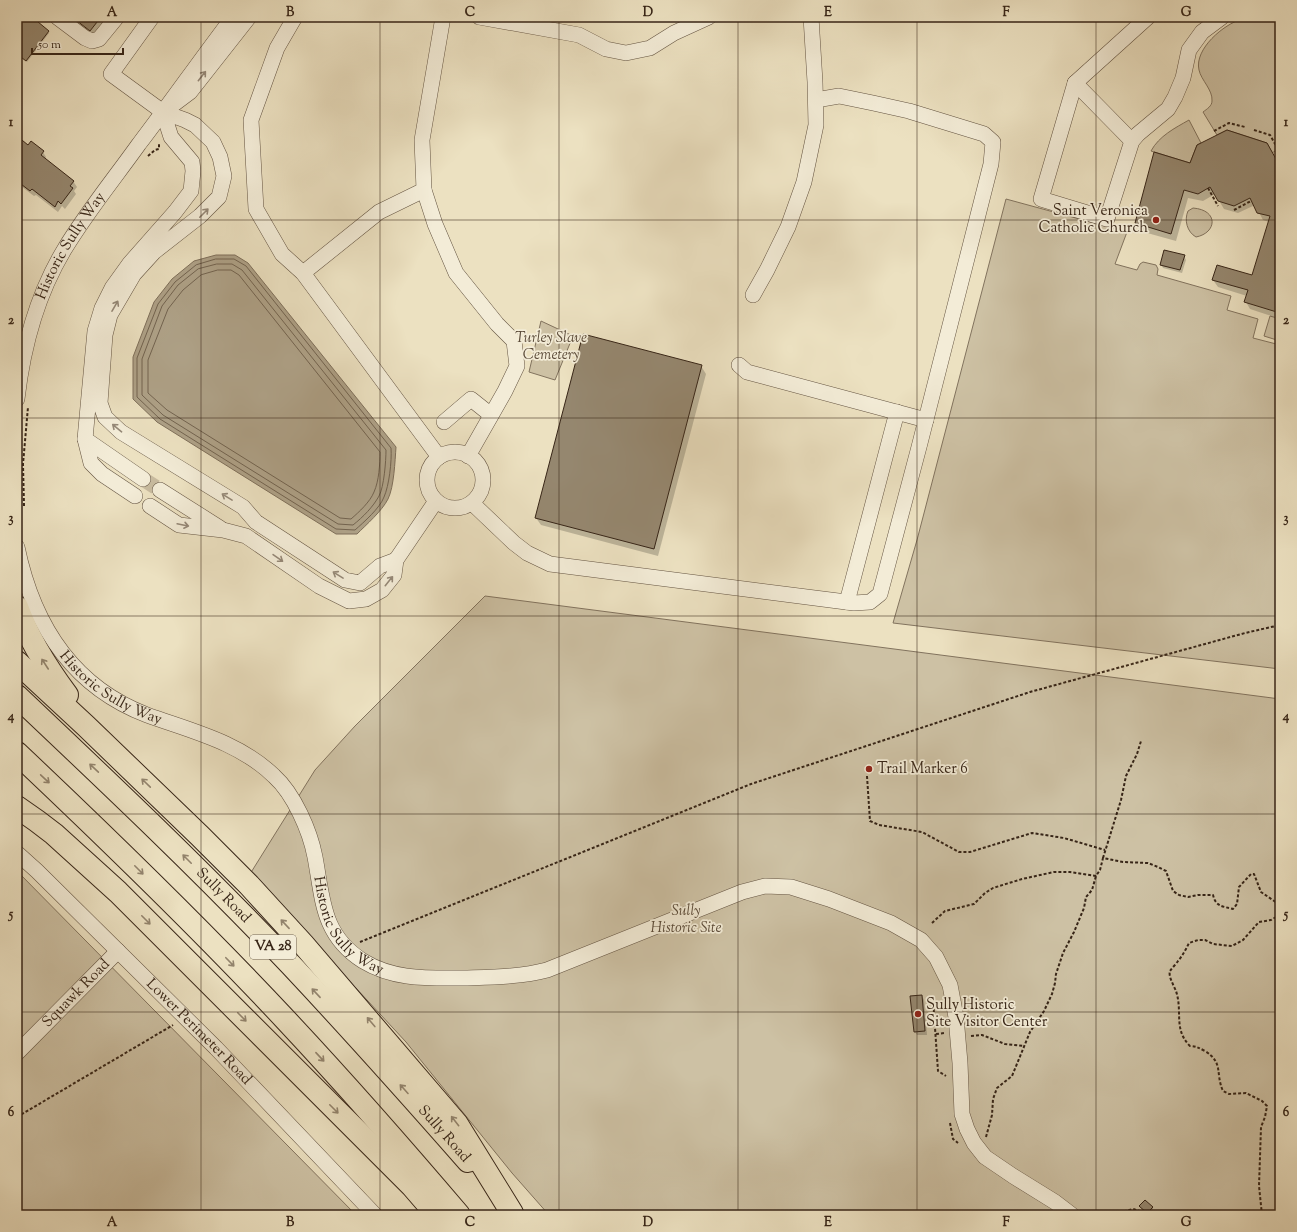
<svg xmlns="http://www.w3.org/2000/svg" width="1297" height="1232" viewBox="0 0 1297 1232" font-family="'Sorts Mill Goudy',serif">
<rect width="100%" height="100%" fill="#ece1c1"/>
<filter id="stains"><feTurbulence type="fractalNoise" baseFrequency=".005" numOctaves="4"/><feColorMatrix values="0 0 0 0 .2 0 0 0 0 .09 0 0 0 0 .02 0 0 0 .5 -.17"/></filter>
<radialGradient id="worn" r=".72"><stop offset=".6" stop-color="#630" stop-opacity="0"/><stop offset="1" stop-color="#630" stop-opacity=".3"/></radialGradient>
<g fill="#cdc1a4" stroke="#82735e">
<path d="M1254,18L1280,22V148L1272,153L1267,143L1227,130L1217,135L1203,112C1207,109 1212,106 1212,101C1213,90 1201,80 1199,70C1194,49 1224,24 1242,19C1246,18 1250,18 1254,18Z"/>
<path d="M1189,120L1201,143L1197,145L1190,163L1151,151C1159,136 1175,128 1189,120Z"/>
<polygon points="1006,199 1127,232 1115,264 1137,270 1140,264 1143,262 1156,265 1158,269 1157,275 1231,296 1227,310 1258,319 1253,338 1280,345 1280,669 893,623 917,540"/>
<path d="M1193,208C1219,210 1217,233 1196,237C1187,232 1184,220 1188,211Z"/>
<polygon points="1270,316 1280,319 1280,341 1264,336"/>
<polygon points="541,321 573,336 555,380 529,372"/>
<polygon points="485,596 1280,699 1280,1215 549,1215 512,1173 406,1042 250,874 315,770 355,726"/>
<polygon points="17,871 356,1215 17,1215"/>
</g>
<path fill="#aea187" stroke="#7e6f5a" d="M216,255H235L248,263L396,447C395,461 394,487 388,499C382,511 366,525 357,534H336L157,422L133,399V357L154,302L172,279L194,261Z"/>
<g fill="#0003">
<polygon points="17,17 30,17 49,33 27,62 17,54"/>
<polygon points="69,17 99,17 103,23 94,35"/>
<polygon points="17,138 28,146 43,152 46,157 45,160 73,181 77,187 74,191 76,194 65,209 62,206 58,212 36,195 34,196 22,187 17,193"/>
<polygon points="1191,164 1280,168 1280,319 1250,309 1246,302 1247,296 1218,287 1213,280 1253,277 1269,222 1263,220 1255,205 1238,213 1224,209 1215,194 1203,201 1188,198 1176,241 1140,231 1136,223"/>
<polygon points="1184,256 1186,260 1182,273 1163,268 1161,264"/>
<polygon points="701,366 706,374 658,556 541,525 536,518"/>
<polygon points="922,996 924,1000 927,1035 917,1035 915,1032"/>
<polygon points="1153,1207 1153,1209 1148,1214 1141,1208"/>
</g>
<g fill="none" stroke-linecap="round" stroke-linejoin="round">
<g stroke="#72634f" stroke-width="1">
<path d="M216,259H234L246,266L391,448C392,461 389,486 384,497C380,508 364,522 355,530L336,529L160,419L137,397V358L158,304L175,282L196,265Z"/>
<path d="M217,264H232L242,270L386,450C386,461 384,487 379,496C373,507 363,517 353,525L338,524L163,415L142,395V359L162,306L178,285L198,269Z"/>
<path d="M218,270H231L239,275L380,452C380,464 379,481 374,492C370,502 359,512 351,519L340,518L167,410L148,393V360L168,309L183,290L201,275Z"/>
</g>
</g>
<g fill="#95876f" stroke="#372517">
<polygon points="17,17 32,17 49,31 26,61 17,54"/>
<polygon points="72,17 101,17 90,31"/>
<polygon points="1227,130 1267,143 1280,166 1280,313 1244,302 1248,290 1212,280 1217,265 1252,275 1270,216 1257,213 1250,198 1234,206 1218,201 1210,187 1198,194 1184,190 1171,234 1135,223 1154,152 1190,163 1197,145"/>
<polygon points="17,136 28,145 31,141 44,151 41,155 74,181 70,186 73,188 61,204 58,201 55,207 32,189 30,191 17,181"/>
<polygon points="1164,250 1185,255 1180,270 1160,265"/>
<polygon points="583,334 702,365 654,549 535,518"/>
<polygon points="922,995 925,1031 914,1032 910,996"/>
<polygon points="1145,1200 1153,1207 1147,1213 1139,1206"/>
</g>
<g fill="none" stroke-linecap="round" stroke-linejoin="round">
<polyline stroke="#c8bb9f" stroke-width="15" stroke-dasharray="15 8" stroke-linecap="butt" points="143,479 160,490"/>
<defs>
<g id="minor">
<polyline points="57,17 85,38 92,41 99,39 117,17"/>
<polyline points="152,17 111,74 163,112"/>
<polyline points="295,17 277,48 251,120 256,209 282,254 303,273 439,457"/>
<polyline points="479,17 579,35 606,49 626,53 650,48 674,33 709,17"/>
<polyline points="1148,17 1075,83 1041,199 1107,219 1132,141 1138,134 1168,109 1175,97 1183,78 1189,50 1202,32 1222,17"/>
<polyline points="1075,83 1132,141"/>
<polyline points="174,104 190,92 249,17"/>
<polyline points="424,190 435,224 456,273 497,324 514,341 517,366 505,391 468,456"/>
<polyline points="303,273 379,212 424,190 422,140 443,17"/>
<polyline points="753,295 767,270 788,227 804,182 816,125 815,82 811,17"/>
<polyline points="739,365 747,372 926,420"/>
<path id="s1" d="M17,399C23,347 37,295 64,250C86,213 114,179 139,144C171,102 201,59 233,17"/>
<polyline points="444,422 471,399 491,415"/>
<polyline points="85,439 143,479"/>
<circle cx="455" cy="480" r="28"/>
<polyline points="160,490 220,528"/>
<polyline points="135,496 102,474 91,463 85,439 95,331 102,308 112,288 130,263 175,212 191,191 193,171 192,162 171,137 163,112 185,120 195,125 213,142 220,157 224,176 219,197 200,216 154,252 134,274 110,315 105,335 100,403 105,417 121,432 243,507 256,522 345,580 360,583 380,566 396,560"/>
<polyline points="472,503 514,543 527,553 550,564 854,603 870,602 880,594 919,447 991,164 993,142 984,134 909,111 873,103 839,96 816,100"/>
<polyline points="150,506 179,525 223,530 246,536 319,586 349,601 366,599 382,590 394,575 396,560 436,501"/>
<path id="s2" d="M17,547C33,624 71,686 147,715C191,731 239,742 274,776C294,794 310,831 315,857C323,900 322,935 363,961C394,980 428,978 463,978C492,977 520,977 547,970L742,892L765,886L791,887L829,899L891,923L921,940L936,957L950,985L956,1017L960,1063L962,1114L967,1129L974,1143L985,1157L1013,1176L1055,1202L1072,1215"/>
<polyline points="847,602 897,412"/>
<path id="s3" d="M17,853L37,871L216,1048L375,1215"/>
<path id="s4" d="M17,1053L118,951"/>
</g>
<g id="highway">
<path d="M17,607C29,640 47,668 67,695"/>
<polyline points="17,662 86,726 200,836 249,885 303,944 457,1124 512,1213"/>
<path id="s5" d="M17,696C110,784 203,872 291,965C351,1029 410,1095 468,1161"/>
<path d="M17,753C108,839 198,926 284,1018C344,1082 402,1148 459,1215"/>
<polyline points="17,807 37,821 54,834 118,892 412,1186 437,1215"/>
</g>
</defs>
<use href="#minor" stroke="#645442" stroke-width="16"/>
<use href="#highway" stroke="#372517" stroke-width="24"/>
<g stroke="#372517" stroke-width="2" stroke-dasharray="3 2" stroke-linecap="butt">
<polyline points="1254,130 1270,135 1278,149"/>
<polyline points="1214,131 1229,123 1245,127"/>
<polyline points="148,156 155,150 159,149 159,144"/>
<polyline points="1208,188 1218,206"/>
<polyline points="1234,210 1251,201"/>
<polyline points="24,506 23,464 28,407"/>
<polyline points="867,776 870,821 879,825 922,832 959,852 970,852 1032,833 1064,838 1105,850"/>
<polyline points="1103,858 1121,800 1126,776 1137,754 1141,741"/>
<path d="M932,923L945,911L974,904L985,893L993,888L1022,879L1054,872H1070L1096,876L1100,870L1103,858L1123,862L1148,863L1158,867L1166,871L1173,891L1179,895L1188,897L1198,895H1213C1216,907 1222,906 1233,909L1237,904L1239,887L1251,874H1254L1261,892L1280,905"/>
<polyline points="360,942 751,784 1030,692 1245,633 1280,625"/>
<polyline points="933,999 938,1071 946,1076"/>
<polyline points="936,1034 945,1033"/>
<polyline points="971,1036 982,1035 1005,1044 1024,1046"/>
<polyline points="17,1117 173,1025"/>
<polyline points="950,1123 953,1139 958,1143"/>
<polyline points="986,1137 992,1115 993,1099 997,1088 1012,1076 1030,1032 1044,1011 1052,994 1055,983 1056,974 1063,953 1074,932 1084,908 1086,897 1092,890 1096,876"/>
<polyline points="1109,1215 1133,1209 1153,1215"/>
<path d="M1262,1215L1259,1186L1261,1127L1265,1117L1267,1106L1262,1101L1246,1093L1229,1094L1223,1091C1215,1073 1224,1063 1205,1051C1199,1048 1196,1046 1190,1046C1173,1029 1183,1012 1176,991C1174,986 1168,976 1170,971C1172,968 1176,964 1178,961C1183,955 1186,949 1189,943L1198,940H1205L1213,944L1232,946L1243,940L1259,922L1271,920L1276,917L1280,909"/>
</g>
<use href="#minor" stroke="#f3ecd7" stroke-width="15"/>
<use href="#highway" stroke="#ece1c1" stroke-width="22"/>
</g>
<defs><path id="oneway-shaft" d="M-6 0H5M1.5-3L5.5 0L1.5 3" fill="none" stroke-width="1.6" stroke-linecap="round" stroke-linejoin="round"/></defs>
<g stroke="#958877">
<use href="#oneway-shaft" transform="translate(202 76) rotate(-52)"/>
<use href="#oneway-shaft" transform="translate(204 213) rotate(-45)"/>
<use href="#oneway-shaft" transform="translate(115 306) rotate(-60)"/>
<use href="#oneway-shaft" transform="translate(117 428) rotate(-140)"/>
<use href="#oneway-shaft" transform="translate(227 497) rotate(-148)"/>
<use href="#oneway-shaft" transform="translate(183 525) rotate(12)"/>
<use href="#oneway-shaft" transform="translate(278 558) rotate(35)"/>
<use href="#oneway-shaft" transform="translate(338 575) rotate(-148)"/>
<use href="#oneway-shaft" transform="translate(389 581) rotate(-51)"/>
</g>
<g stroke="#92836c">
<use href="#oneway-shaft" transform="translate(45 664) rotate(-123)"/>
<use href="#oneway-shaft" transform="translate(94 768) rotate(-137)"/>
<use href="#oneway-shaft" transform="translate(45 779) rotate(43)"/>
<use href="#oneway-shaft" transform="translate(146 783) rotate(-136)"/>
<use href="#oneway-shaft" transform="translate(187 859) rotate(-135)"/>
<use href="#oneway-shaft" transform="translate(139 870) rotate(45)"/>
<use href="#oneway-shaft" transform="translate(146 920) rotate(45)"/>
<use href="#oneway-shaft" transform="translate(285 924) rotate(-133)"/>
<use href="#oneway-shaft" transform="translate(230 962) rotate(46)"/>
<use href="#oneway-shaft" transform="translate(316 993) rotate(-133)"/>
<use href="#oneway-shaft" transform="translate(242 1017) rotate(45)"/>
<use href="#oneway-shaft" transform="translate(371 1022) rotate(-130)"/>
<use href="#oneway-shaft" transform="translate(320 1057) rotate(47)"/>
<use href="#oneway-shaft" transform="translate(404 1089) rotate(-132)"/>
<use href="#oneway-shaft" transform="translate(334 1109) rotate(45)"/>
<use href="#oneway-shaft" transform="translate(455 1121) rotate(-128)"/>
</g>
<path fill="none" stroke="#372517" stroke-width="1" stroke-opacity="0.55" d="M201,17V1215M380,17V1215M559,17V1215M738,17V1215M917,17V1215M1096,17V1215M17,220H1280M17,418H1280M17,616H1280M17,814H1280M17,1012H1280"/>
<g fill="#8f2418" stroke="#f3ecd7" stroke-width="1.5">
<circle cx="1156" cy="220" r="4"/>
<circle cx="869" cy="769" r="4"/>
<circle cx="918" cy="1014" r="4"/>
</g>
<g text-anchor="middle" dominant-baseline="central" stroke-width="3.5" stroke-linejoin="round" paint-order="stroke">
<rect fill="#f3ecd7" stroke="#6f6151" stroke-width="1" x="250" y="935" width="46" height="24" rx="3"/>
<g font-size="14" font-weight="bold" fill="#372517">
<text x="273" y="947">VA 28</text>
</g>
<g font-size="15" fill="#372517" stroke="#f3ecd7" text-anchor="start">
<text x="1148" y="211" text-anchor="end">Saint Veronica<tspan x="1148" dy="17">Catholic Church</tspan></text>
<text x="877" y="769">Trail Marker 6</text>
<text x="926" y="1005">Sully Historic<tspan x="926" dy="17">Site Visitor Center</tspan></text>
</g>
<g font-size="15" fill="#372517" stroke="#f3ecd7">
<text stroke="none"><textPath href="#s1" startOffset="164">Historic Sully Way</textPath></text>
<text stroke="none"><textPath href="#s2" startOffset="177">Historic Sully Way</textPath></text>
<text stroke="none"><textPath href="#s5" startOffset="287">Sully Road</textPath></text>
<text stroke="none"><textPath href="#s2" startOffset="537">Historic Sully Way</textPath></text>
<text stroke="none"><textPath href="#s4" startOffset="84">Squawk Road</textPath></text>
<text stroke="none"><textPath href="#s3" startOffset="255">Lower Perimeter Road</textPath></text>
<text stroke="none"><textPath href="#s5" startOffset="612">Sully Road</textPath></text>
</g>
<g font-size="15" font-style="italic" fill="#5c4c3a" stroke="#f3ecd7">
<text x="551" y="338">Turley Slave<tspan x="551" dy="17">Cemetery</tspan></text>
<text x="686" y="911">Sully<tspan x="686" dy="17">Historic Site</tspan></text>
</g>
</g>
<rect width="1297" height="1232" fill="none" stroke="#ece1c1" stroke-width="44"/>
<path d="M32 48v6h91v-6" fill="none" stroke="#372517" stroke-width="2"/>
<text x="38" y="48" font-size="12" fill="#372517" stroke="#f3ecd7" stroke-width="3" paint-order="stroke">50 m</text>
<rect x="22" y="22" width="1253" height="1188" fill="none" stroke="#372517" stroke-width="1.5"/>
<g font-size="13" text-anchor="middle" font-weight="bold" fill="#372517">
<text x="112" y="16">A</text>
<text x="290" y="16">B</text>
<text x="470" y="16">C</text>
<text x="648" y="16">D</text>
<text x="828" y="16">E</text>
<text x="1006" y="16">F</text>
<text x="1186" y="16">G</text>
<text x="11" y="126">1</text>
<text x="1286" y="126">1</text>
<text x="11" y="324">2</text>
<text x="1286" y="324">2</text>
<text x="11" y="522">3</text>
<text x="1286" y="522">3</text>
<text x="11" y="720">4</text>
<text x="1286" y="720">4</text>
<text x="11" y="918">5</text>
<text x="1286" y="918">5</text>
<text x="11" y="1116">6</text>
<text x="1286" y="1116">6</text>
<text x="112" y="1226">A</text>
<text x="290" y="1226">B</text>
<text x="470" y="1226">C</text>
<text x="648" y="1226">D</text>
<text x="828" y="1226">E</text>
<text x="1006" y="1226">F</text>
<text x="1186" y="1226">G</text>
</g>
<rect width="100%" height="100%" filter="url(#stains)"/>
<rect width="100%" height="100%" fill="url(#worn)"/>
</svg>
